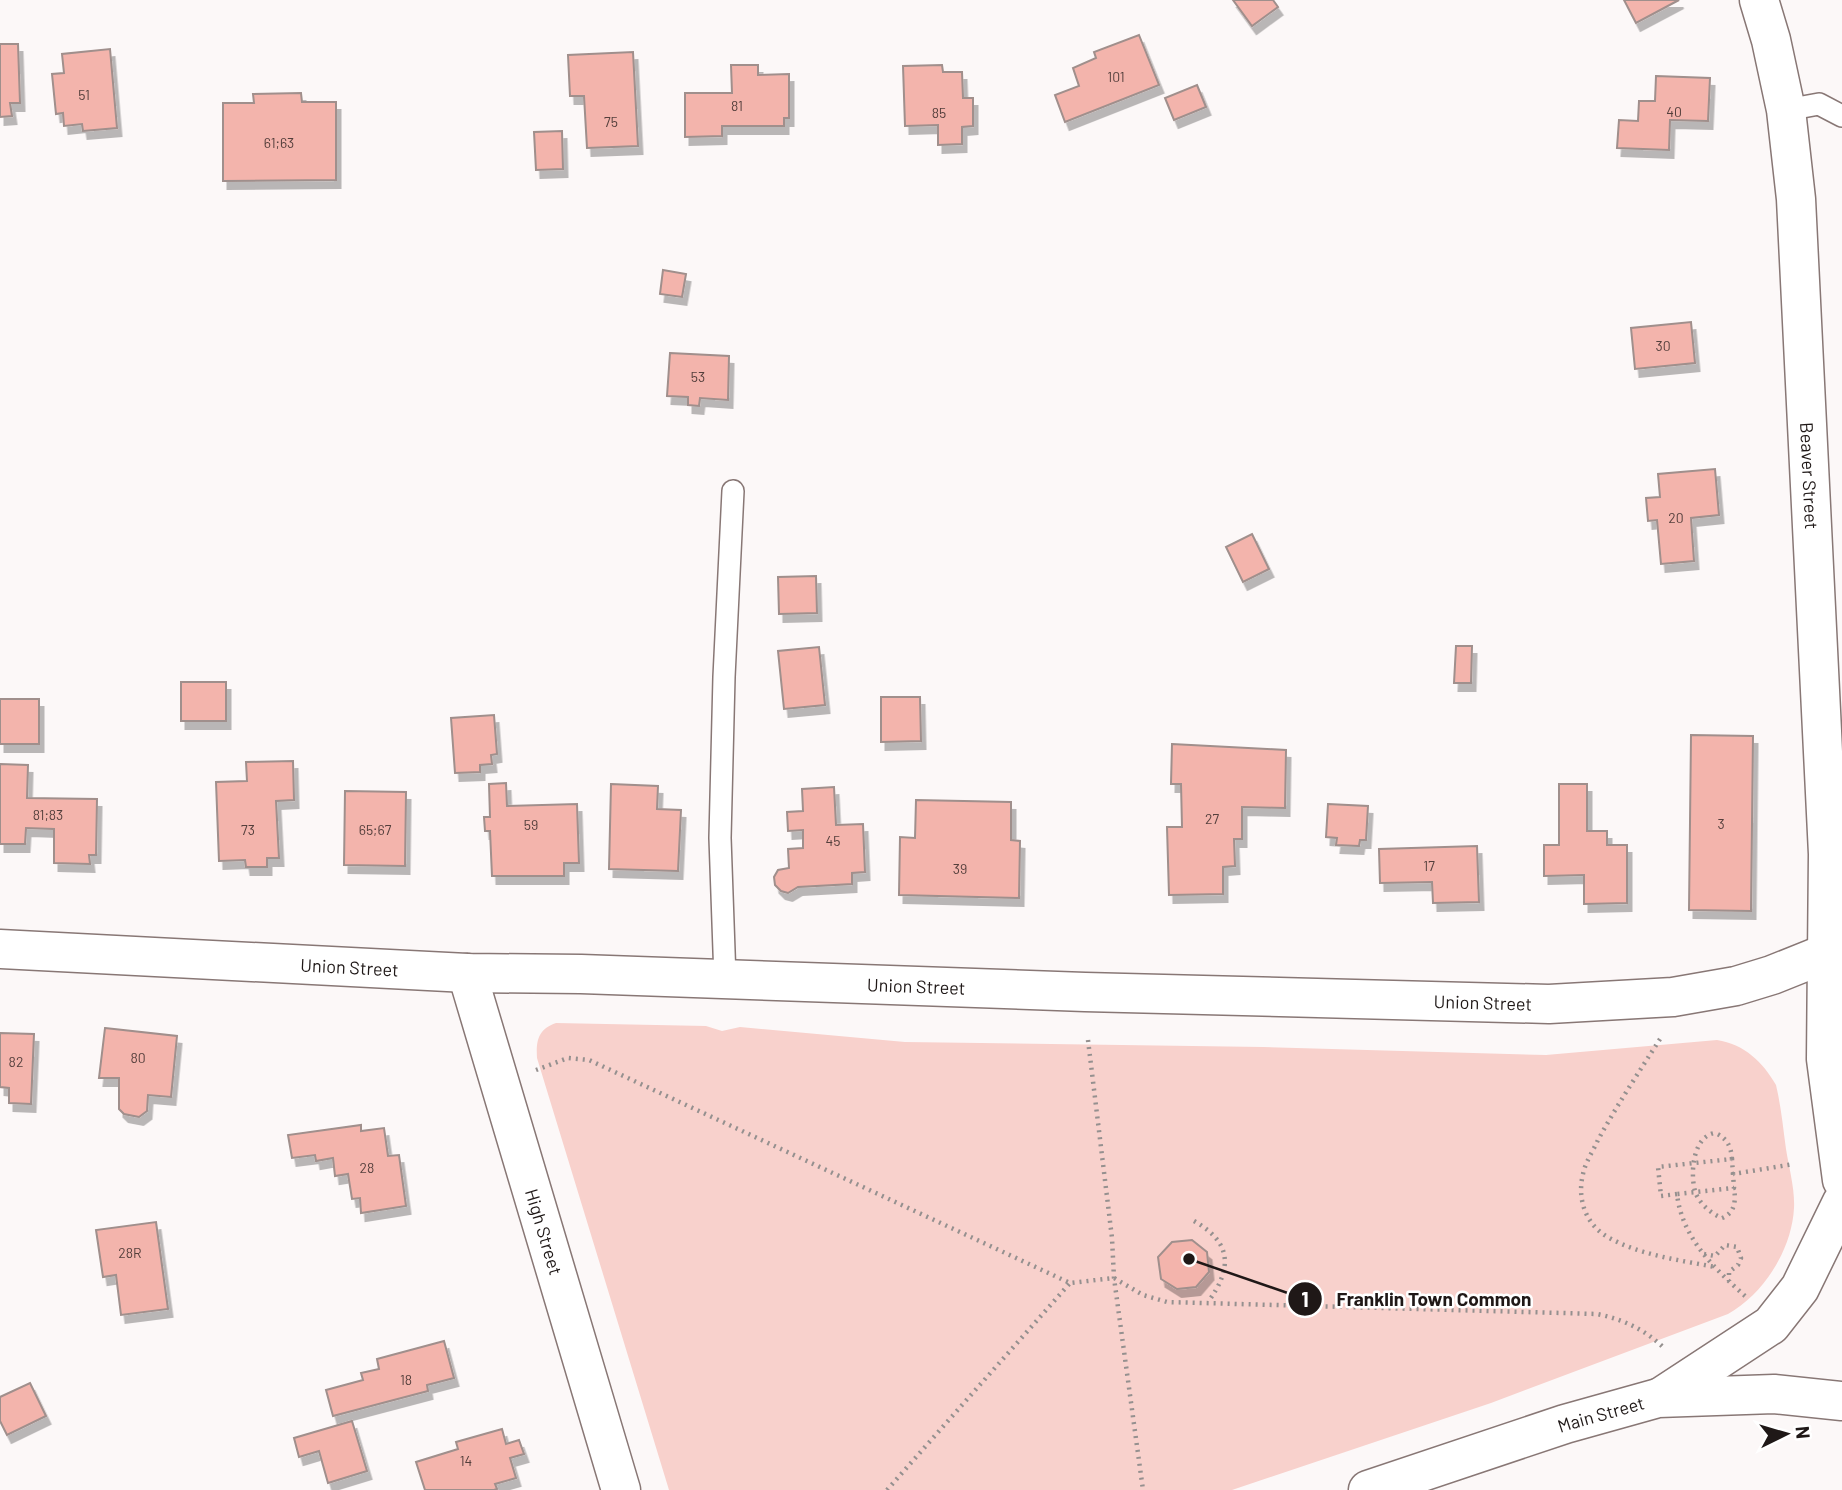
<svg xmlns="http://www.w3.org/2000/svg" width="1842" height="1490" viewBox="0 0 1842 1490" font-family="Barlow,sans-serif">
<defs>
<filter id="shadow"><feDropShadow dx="4.5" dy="8" stdDeviation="0" flood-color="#0004"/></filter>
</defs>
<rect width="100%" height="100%" fill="#fcf8f8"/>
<path fill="#f8d1cc" d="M556,1023L706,1026L722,1031L740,1027L905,1042L1263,1047L1546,1055L1717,1040C1744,1044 1763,1062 1776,1085C1781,1106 1783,1127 1786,1149C1789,1168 1795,1189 1794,1208C1792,1249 1764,1294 1728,1314L1491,1403L1232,1490H669L537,1058C536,1041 538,1029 556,1023Z"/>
<g fill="#f3b4ac" stroke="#a08f8c" stroke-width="2" filter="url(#shadow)">
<polygon points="1233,0 1273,0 1278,7 1252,26"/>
<polygon points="1624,0 1679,0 1636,23"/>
<polygon points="1139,35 1159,85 1065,122 1055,95 1079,86 1073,68 1096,58 1094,52"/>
<polygon points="0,44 18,44 20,103 10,103 12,116 0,117"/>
<polygon points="110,49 117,128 83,131 82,124 64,126 63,113 56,114 52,74 64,73 62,54"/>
<polygon points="633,52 638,146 587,148 584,96 570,96 568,55"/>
<polygon points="731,65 758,65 758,75 789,74 789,118 784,118 784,126 722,126 722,136 685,137 685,93 732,93"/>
<polygon points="942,65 943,72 962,72 963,98 973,98 973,126 962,127 962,144 938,145 938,125 905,126 903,66"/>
<polygon points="1656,76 1710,78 1708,121 1670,120 1669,150 1617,148 1619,120 1638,121 1639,101 1655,101"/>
<polygon points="1197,85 1206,107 1174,120 1165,98"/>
<polygon points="301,93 302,102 336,102 336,180 223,181 223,103 254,103 253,94"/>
<polygon points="562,131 563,169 536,170 534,132"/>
<polygon points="663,270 686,274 682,297 660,294"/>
<polygon points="1691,322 1695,363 1635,369 1631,328"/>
<polygon points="670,353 729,356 728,400 700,398 699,406 688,405 688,397 667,396"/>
<polygon points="1715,469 1719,515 1691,518 1694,561 1661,564 1657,520 1648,521 1646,498 1660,497 1658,474"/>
<polygon points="1252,534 1269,569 1243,582 1226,547"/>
<polygon points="816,576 817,613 779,614 778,577"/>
<polygon points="1456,646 1472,646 1471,683 1454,683"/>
<polygon points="819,647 825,705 784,709 778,651"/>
<rect x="181" y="682" width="45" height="39"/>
<polygon points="881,697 920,697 921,741 881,742"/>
<rect x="0" y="699" width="39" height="45"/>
<polygon points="494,715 497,754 491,755 492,764 480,765 480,772 455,773 451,718"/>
<polygon points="1691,735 1753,736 1751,911 1689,910"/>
<polygon points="1172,744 1286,750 1285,808 1242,807 1242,839 1234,839 1235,866 1223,867 1223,894 1169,895 1167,827 1182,827 1181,784 1171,784"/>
<polygon points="293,761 294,800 276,801 279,858 267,858 267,867 246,867 245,860 219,861 216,782 247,781 246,762"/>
<polygon points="0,764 28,765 27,798 97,799 96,855 89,855 90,864 54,863 54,829 26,828 25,844 0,844"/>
<polygon points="506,783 507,806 577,804 579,863 564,863 564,876 492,876 490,831 485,831 484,817 490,817 489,784"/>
<polygon points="611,784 658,786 657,809 681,810 678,871 609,869"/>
<polygon points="1559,784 1587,784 1587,831 1607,831 1607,845 1627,845 1627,903 1584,904 1584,875 1544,876 1544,845 1559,845"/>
<polygon points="834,787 836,825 863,824 865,872 852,873 852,884 798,887 788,893 781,891 775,885 774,877 778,870 789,868 788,849 803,848 803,830 788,831 787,812 803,811 802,789"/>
<polygon points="345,791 406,792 405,866 344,865"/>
<polygon points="916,800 1011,802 1011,840 1020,841 1019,898 899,895 900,837 915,838"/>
<polygon points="1328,804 1368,806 1366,840 1360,840 1359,846 1336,845 1337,838 1326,837"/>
<polygon points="1477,846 1479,902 1433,903 1432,882 1380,883 1379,849"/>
<polygon points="105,1028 177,1036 171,1097 148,1095 147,1111 139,1117 124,1114 119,1109 119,1078 99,1078"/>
<polygon points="0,1033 34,1034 31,1104 9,1103 9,1088 0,1087"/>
<polygon points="361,1125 361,1131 384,1128 388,1156 399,1155 406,1206 361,1213 360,1198 352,1199 348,1174 335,1176 333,1158 316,1161 315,1155 292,1158 288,1135"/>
<polygon points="156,1222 168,1309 121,1315 116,1275 103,1277 96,1230"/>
<polygon points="1192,1240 1207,1252 1209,1272 1196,1287 1177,1289 1161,1279 1158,1257 1172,1242"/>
<polygon points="444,1341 454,1378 427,1385 428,1391 333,1416 326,1390 363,1380 361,1373 379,1369 377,1359"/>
<polygon points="30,1383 46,1416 7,1435 0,1421 0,1397"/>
<polygon points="352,1421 367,1471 328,1483 319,1451 299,1457 294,1438"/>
<polygon points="502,1429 506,1444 519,1440 524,1454 510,1458 516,1478 495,1484 497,1489 494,1490 425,1490 416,1462 458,1449 456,1442"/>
</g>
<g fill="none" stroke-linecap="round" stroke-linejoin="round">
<defs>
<g id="lane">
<polyline points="1786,110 1819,104 1842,116"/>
<polyline points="725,979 720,838 724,677 733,491"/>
</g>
<g id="street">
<path id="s1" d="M467,973L621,1490"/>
</g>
<g id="secondary">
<path id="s2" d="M1759,0L1771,40L1786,110L1796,199L1828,854L1826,1059L1842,1180"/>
<path id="s3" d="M0,949L467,973L581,974L1085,992L1549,1004L1673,997L1736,986L1772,975L1842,947"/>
<polyline points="1661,1397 1771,1325 1800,1288 1842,1202"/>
<path id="s4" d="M1368,1490L1565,1424L1658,1398L1774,1394L1842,1401"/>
</g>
</defs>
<use href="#lane" stroke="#887775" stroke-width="24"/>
<use href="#street" stroke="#887775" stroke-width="41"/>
<use href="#secondary" stroke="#887775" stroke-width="41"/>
<g stroke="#95908f" stroke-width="4.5" stroke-dasharray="2 5" stroke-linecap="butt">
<path d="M1660,1039C1639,1072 1617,1105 1598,1140C1593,1151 1585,1163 1583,1174C1577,1198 1585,1223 1606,1236C1638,1255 1679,1260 1715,1267"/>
<polyline points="1088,1040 1112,1238 1114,1278 1143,1490"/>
<path d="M536,1070L568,1058L589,1060L1070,1283L1114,1278L1143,1295L1167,1302L1597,1314C1622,1319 1644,1329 1663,1347"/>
<path d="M1732,1159C1731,1146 1727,1138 1715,1133C1693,1136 1690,1173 1695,1191C1698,1202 1711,1214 1722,1218C1735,1213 1736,1201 1734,1188"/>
<polyline points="1677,1194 1661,1196 1658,1167 1732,1159 1733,1174"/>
<path d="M1194,1221C1233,1243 1232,1269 1208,1302"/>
<polyline points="1704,1254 1715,1256 1725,1245 1737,1247 1741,1258 1738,1265 1729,1272 1729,1281"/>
<path d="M1745,1296C1714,1268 1682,1238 1677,1194L1734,1188L1733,1174L1794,1164"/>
<polyline points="887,1490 1070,1283"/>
</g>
<use href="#lane" stroke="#fff" stroke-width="21"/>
<use href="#street" stroke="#fff" stroke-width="38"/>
<use href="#secondary" stroke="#fff" stroke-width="38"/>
</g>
<g text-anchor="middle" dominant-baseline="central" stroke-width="5" stroke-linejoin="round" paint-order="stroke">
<g font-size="14" fill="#543f3c">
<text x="1116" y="76">101</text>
<text x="84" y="94">51</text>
<text x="737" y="105">81</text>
<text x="1674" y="111">40</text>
<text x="939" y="112">85</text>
<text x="611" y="121">75</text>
<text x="279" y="142">61;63</text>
<text x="1663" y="345">30</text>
<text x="698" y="376">53</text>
<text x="1676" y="517">20</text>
<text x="48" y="814">81;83</text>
<text x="1212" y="818">27</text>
<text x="1721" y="823">3</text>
<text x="531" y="824">59</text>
<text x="248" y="829">73</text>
<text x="375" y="829">65;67</text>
<text x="833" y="840">45</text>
<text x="1429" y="865">17</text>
<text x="960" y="868">39</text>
<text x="138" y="1057">80</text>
<text x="16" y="1061">82</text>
<text x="367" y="1167">28</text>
<text x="130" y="1252">28R</text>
<text x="406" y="1379">18</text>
<text x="466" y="1460">14</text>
</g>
<g font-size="18" fill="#1f1817" stroke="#fff">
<text stroke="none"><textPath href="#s2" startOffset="480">Beaver Street</textPath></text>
<text stroke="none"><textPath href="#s3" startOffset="350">Union Street</textPath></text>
<text stroke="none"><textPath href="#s3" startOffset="917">Union Street</textPath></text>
<text stroke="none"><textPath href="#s3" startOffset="1484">Union Street</textPath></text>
<text stroke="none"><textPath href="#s1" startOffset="270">High Street</textPath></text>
<text stroke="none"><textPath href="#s4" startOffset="245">Main Street</textPath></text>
</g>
</g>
<path fill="none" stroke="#1f1817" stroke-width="2.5" d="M1189 1259L1305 1299"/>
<g fill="#1f1817" stroke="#fff" stroke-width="2.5">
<circle cx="1189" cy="1259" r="7"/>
<circle cx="1305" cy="1299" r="18"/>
</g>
<g font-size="21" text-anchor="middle" font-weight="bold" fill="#fff">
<text x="1305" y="1307">1</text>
</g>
<g font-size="19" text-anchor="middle" font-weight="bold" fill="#1f1817" stroke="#fff" stroke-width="5" stroke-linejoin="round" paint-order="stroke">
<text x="1434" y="1306">Franklin Town Common</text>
</g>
<g transform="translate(1786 1434) rotate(85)" stroke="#ffffff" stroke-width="5" paint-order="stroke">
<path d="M0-5L12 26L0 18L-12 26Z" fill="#1f1817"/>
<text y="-10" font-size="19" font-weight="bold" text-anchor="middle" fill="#1f1817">N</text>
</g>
</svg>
